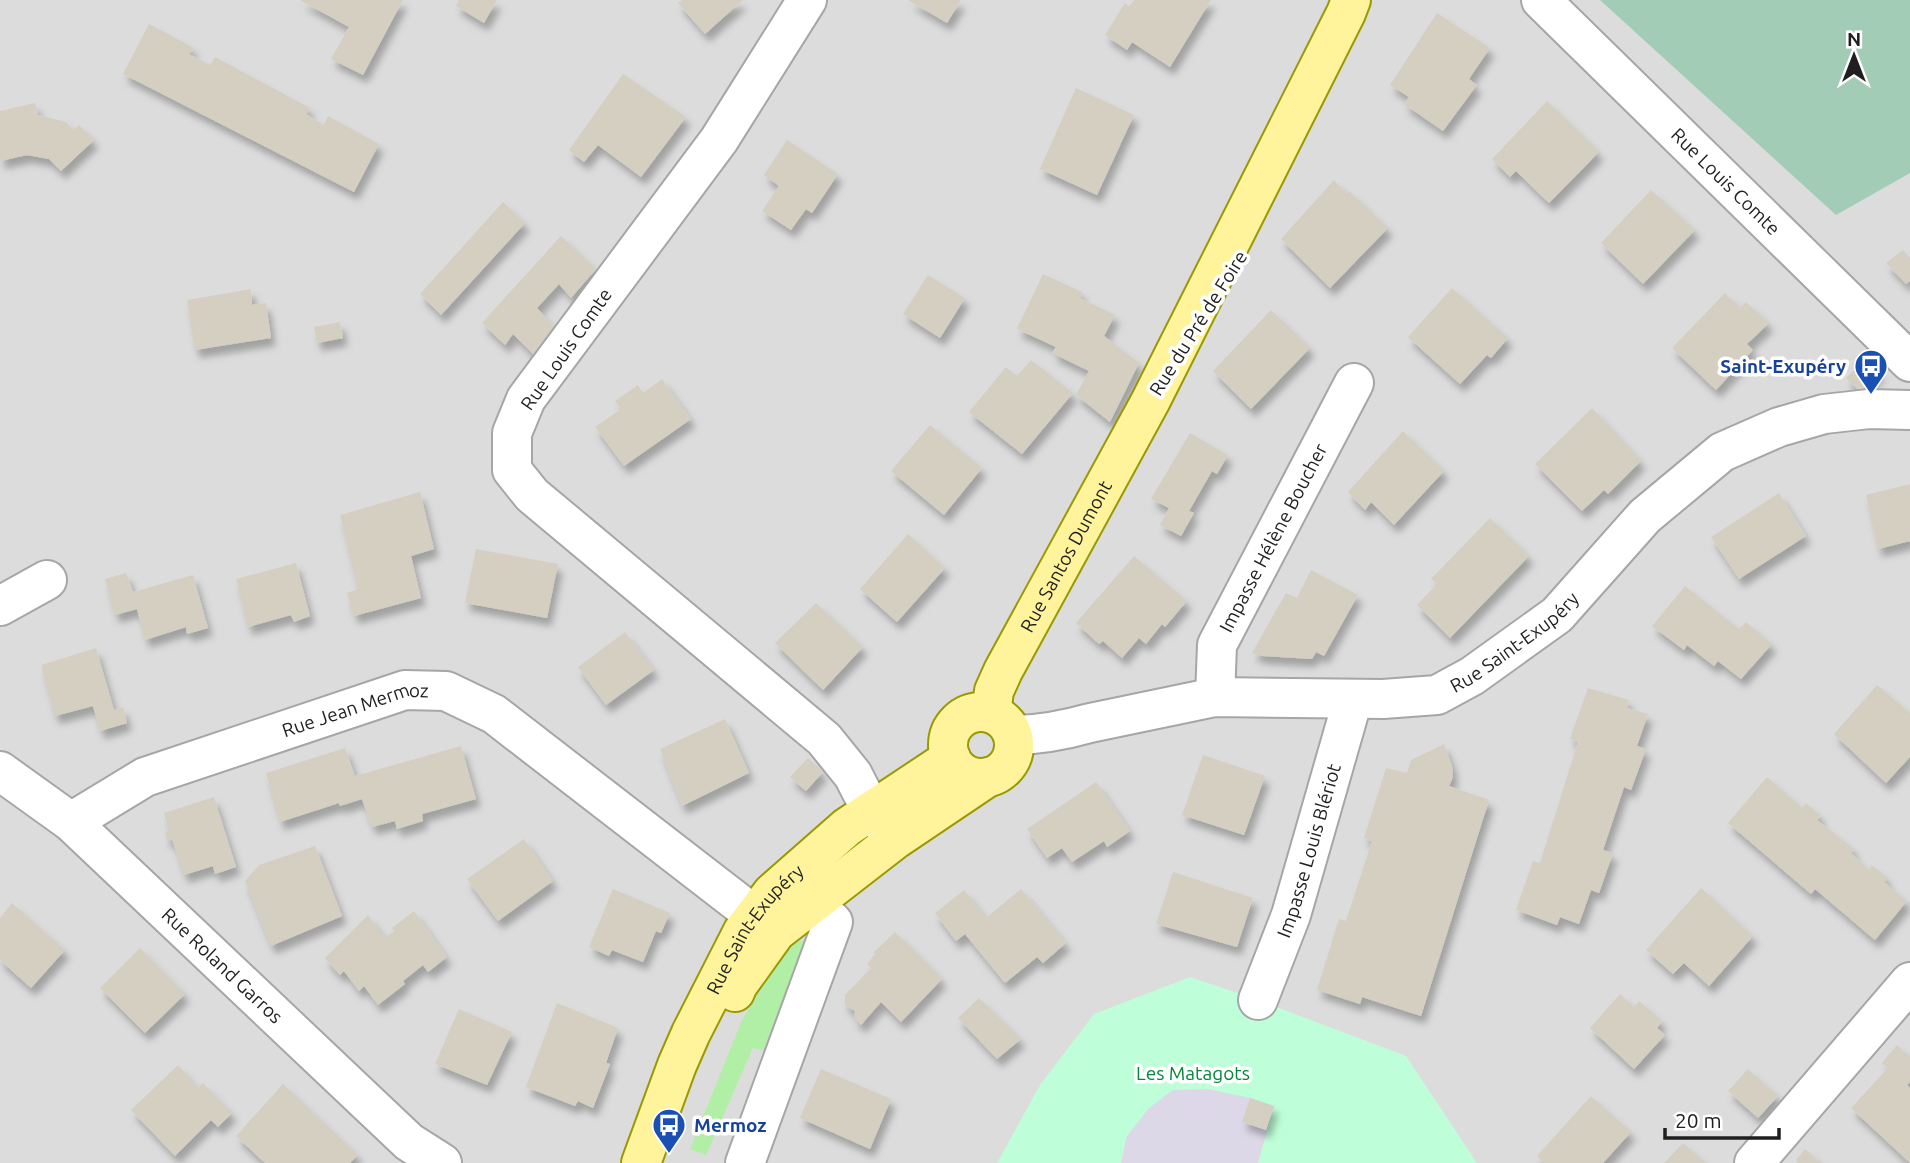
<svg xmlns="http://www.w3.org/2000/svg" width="1910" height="1163" viewBox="0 0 1910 1163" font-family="Ubuntu,sans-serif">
<defs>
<filter id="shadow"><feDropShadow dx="4.5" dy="8" stdDeviation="3.5" flood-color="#0004"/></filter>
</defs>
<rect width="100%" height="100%" fill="#f1f1e4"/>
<rect fill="#dddcdc" x="0" y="0" width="1910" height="1163"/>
<polygon fill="#b2efa6" points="799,940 809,943 771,1052 753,1048 706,1155 690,1149 742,1020 784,952"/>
<polygon fill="#a3ccb6" points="1600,0 1910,0 1910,173 1836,215"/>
<polygon fill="#befed8" points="1190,977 1258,1000 1406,1056 1477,1163 997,1163 1040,1085 1094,1014"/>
<polygon fill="#ddd8e7" points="1208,1089 1250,1098 1274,1106 1258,1163 1121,1163 1127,1136 1149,1108 1173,1090"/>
<g fill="#d4cfc1" filter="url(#shadow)">
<polygon points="300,0 403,0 363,75 331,59 349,27"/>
<polygon points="459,0 497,0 484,23 456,6"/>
<polygon points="682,0 743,0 705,34 678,3"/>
<polygon points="908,0 961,0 947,23"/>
<polygon points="1134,0 1211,0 1170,67 1132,42 1127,50 1105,35 1125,3 1129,7"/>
<polygon points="1437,13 1490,48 1469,79 1477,85 1443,131 1404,104 1409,97 1390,85"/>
<polygon points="149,24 194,48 189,54 210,65 215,57 310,108 306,114 324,125 328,116 379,144 354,192 123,74"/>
<polygon points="623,74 686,117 641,177 598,145 584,162 569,150"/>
<polygon points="1076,88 1134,115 1097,195 1040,169"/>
<polygon points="1547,101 1599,152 1549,203 1516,171 1510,177 1492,159"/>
<polygon points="35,103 38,115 66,122 73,130 79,125 94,140 61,171 49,159 27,155 0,161 0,111"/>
<polygon points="787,140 838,174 812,213 806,209 791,230 762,211 779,186 764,175"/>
<polygon points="1334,180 1346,194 1349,191 1388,228 1330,288 1281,239"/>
<polygon points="1651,190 1695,230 1643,284 1601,243"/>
<polygon points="503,202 525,223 441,315 420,294"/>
<polygon points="561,236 596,269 571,298 559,284 537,308 558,331 535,356 513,334 505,345 482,323"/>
<polygon points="1903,250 1910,258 1910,281 1906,284 1886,263"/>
<polygon points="1043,274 1082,292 1080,298 1115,315 1104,336 1139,363 1110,422 1076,395 1089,371 1052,353 1056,347 1017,329"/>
<polygon points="928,275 965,298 940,338 903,314"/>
<polygon points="1452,288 1508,338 1491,358 1487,355 1460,384 1408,337"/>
<polygon points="251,289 252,305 266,303 271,338 195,350 187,300"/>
<polygon points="1725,293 1740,308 1746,302 1769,323 1747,344 1753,350 1716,390 1672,348"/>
<polygon points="1271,310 1310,348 1251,409 1213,371"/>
<polygon points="340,322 343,338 317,343 314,327"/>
<polygon points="1865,359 1880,373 1860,392 1846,378"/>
<polygon points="1031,360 1073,393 1022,454 969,412 1006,367 1017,376"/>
<polygon points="662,379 691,419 624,466 595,427 621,409 615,401 638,385 643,393"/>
<polygon points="1592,408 1641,461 1608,494 1604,490 1582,511 1535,464"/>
<polygon points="930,425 982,468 944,515 891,471"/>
<polygon points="1403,431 1444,471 1394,525 1371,502 1365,510 1348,492"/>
<polygon points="1190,433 1228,455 1217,474 1212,471 1189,511 1194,513 1181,536 1160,525 1169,508 1151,499"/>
<polygon points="1910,484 1910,541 1878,549 1866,495"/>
<polygon points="420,492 434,549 411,556 421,598 354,616 347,593 358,589 340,515"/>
<polygon points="1779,493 1806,536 1739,579 1711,537"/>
<polygon points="1490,518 1529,556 1450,638 1417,605 1437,584 1431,579"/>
<polygon points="908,534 945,568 897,622 860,589"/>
<polygon points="476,549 558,564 547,618 465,603"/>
<polygon points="1134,556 1187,601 1165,627 1162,624 1146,644 1139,638 1122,658 1103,641 1099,644 1076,623"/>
<polygon points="296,563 310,616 294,622 291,615 248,627 236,579"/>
<polygon points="1311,570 1358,595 1324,656 1316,652 1312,659 1263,656 1252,653 1286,593 1297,598"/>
<polygon points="126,573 133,592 193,575 208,628 187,634 186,627 145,640 137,609 115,615 105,579"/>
<polygon points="1685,586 1739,629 1746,622 1772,644 1741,679 1718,661 1714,666 1687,645 1684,650 1652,626"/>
<polygon points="816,603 863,647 823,690 775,643"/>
<polygon points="625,632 654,670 606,705 578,667"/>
<polygon points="96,648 114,710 123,707 127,723 100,731 93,706 55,716 41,665"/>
<polygon points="1877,685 1910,713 1910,757 1886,783 1834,734"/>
<polygon points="1588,688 1629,700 1627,708 1648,714 1637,746 1646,749 1631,790 1624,787 1603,850 1613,853 1599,893 1591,890 1579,924 1560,917 1557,925 1516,910 1533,861 1540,863 1578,742 1570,739"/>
<polygon points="725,719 749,773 682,806 660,749"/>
<polygon points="1444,744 1452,766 1453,777 1449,786 1489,800 1421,1016 1362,997 1360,1004 1317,990 1339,919 1346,921 1372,841 1364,838 1386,768 1407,773 1411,760"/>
<polygon points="461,746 476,799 422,814 423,821 397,829 395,821 372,827 362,799 340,806 339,803 280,822 266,773 345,748 355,776"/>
<polygon points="1203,755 1265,776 1244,835 1182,815"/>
<polygon points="808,758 823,772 806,791 790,777"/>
<polygon points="1767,777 1802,808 1806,803 1821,816 1817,820 1854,849 1851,853 1869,870 1872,865 1887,878 1884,882 1907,901 1875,940 1815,889 1811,894 1728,823"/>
<polygon points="1096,782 1130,831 1107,847 1104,841 1072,862 1062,848 1047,858 1027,829"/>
<polygon points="214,797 236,867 215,874 213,866 184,875 172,839 167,840 165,833 169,831 164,813"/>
<polygon points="524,839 553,881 498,921 467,879"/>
<polygon points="315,846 342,916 271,946 245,881 259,865"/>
<polygon points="1173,872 1253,898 1237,947 1156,924"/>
<polygon points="1701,888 1753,936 1709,986 1684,963 1673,974 1646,950"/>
<polygon points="613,889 670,913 661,933 656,931 643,962 612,950 609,956 589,947"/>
<polygon points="1021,889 1066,943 1043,963 1037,957 1005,983 965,934 956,941 935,913 964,890 986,918"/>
<polygon points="12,903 65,950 31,988 0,960 0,918"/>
<polygon points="414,911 447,957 428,972 423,965 403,981 405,984 378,1005 364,986 359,991 344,971 340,975 325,958 368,915 384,937 394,932 392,928"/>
<polygon points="895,932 942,979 901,1022 881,1002 861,1025 854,1018 855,1011 851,1009 845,1004 845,995 871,968 867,964 875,954 873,953"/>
<polygon points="140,948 185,994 145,1033 100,988"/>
<polygon points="1620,994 1634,1007 1639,1001 1662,1021 1657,1028 1665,1035 1634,1069 1590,1028"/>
<polygon points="979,998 1021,1039 997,1059 958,1018"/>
<polygon points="557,1003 618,1028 606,1063 610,1064 593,1108 578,1101 575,1106 526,1087"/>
<polygon points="459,1009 512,1032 487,1085 435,1064"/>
<polygon points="1897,1045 1910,1057 1910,1082 1907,1085 1910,1088 1910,1163 1851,1108 1888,1068 1882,1063"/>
<polygon points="178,1065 198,1088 203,1083 232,1113 218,1127 211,1120 175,1156 131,1110"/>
<polygon points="821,1069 891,1099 870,1149 800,1118"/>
<polygon points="1748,1069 1778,1096 1758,1118 1728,1091"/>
<polygon points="283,1084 358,1155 350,1163 265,1163 236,1136"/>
<polygon points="1591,1096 1631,1132 1603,1163 1545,1163 1537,1156"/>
<polygon points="1250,1098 1274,1106 1266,1130 1242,1122"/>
<polygon points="1683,1143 1706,1163 1664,1163"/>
<polygon points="1805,1149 1821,1163 1798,1163 1796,1160"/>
</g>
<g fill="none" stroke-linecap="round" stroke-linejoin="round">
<defs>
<g id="minor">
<polyline points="807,0 719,140 526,399 512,433 512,470 532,495 824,739 853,775 871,810 892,835"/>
<path id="s1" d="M1541,0L1910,362"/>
<polyline points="0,606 47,580"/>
<path id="s2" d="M1215,697L1217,645L1354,383"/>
<path id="s3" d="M1013,735C1039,735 1065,730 1090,723L1215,697L1383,699L1437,695L1472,676L1557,615L1645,516L1722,452L1779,427L1824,414L1869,409L1910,410"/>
<path id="s4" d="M0,771L71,822L409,1142L442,1163"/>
<path id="s5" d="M71,822L145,777L405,690L446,691L494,714L754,915L787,916"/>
<path id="s6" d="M1258,1000L1291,915L1353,699"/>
<polyline points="745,1163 833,922 813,903"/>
<polyline points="1754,1163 1910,982"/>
</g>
<g id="major">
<circle cx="981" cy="745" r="33"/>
<path id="s7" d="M991,713L994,691L1003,671L1150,402L1346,13L1351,0"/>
<polyline points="735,992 738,985 776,932 896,839 988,777"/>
<path id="s8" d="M641,1163L677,1065L691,1033L743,931L772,893L847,827L951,758"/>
</g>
</defs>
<use href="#minor" stroke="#a6a6a6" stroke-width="42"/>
<use href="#major" stroke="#9a9900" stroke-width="42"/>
<use href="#minor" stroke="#fff" stroke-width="38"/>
<use href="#major" stroke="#fff49b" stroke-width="38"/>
</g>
<defs>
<symbol id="bus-pin" viewBox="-11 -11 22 30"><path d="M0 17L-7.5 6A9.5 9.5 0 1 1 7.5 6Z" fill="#1a4fb4" stroke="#fff"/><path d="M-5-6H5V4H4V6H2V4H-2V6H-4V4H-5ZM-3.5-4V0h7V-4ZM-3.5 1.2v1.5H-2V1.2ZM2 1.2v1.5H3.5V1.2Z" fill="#fff"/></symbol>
</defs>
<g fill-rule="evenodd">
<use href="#bus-pin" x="1852" y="347" width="38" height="52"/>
<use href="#bus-pin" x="650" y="1106" width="38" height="52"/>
</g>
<g text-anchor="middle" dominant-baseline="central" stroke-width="7" stroke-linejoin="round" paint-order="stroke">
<g font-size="19" fill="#1f1f1f" stroke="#fff">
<text stroke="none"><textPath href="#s1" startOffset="259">Rue Louis Comte</textPath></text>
<text transform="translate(1198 323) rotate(-58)">Rue du Pré de Foire</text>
<text transform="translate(566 349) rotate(-55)">Rue Louis Comte</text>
<text stroke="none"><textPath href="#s2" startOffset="173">Impasse Hélène Boucher</textPath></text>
<text stroke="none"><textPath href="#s7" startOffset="175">Rue Santos Dumont</textPath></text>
<text stroke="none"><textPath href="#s3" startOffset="522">Rue Saint-Exupéry</textPath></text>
<text stroke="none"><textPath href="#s5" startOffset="308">Rue Jean Mermoz</textPath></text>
<text stroke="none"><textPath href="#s6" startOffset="158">Impasse Louis Blériot</textPath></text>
<text stroke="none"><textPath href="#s8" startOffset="262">Rue Saint-Exupéry</textPath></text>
<text stroke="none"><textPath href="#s4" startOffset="296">Rue Roland Garros</textPath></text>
</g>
<g font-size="19" font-weight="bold" fill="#164399" stroke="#fff" text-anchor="end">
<text x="1846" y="366">Saint-Exupéry</text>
<text x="694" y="1125" text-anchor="start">Mermoz</text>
</g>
<g font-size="19" fill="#028838" stroke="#fff">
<text x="1193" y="1073">Les Matagots</text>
</g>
</g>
<g transform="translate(1854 56)" stroke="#ffffff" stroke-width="5" paint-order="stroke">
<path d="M0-5L12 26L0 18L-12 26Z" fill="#1f1f1f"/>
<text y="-10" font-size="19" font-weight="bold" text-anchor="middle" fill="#1f1f1f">N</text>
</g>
<path d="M1665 1128v10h114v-10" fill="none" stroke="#1f1f1f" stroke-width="3.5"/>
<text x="1675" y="1128" font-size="21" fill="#1f1f1f" stroke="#ffffff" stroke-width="5" paint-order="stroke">20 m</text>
</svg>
